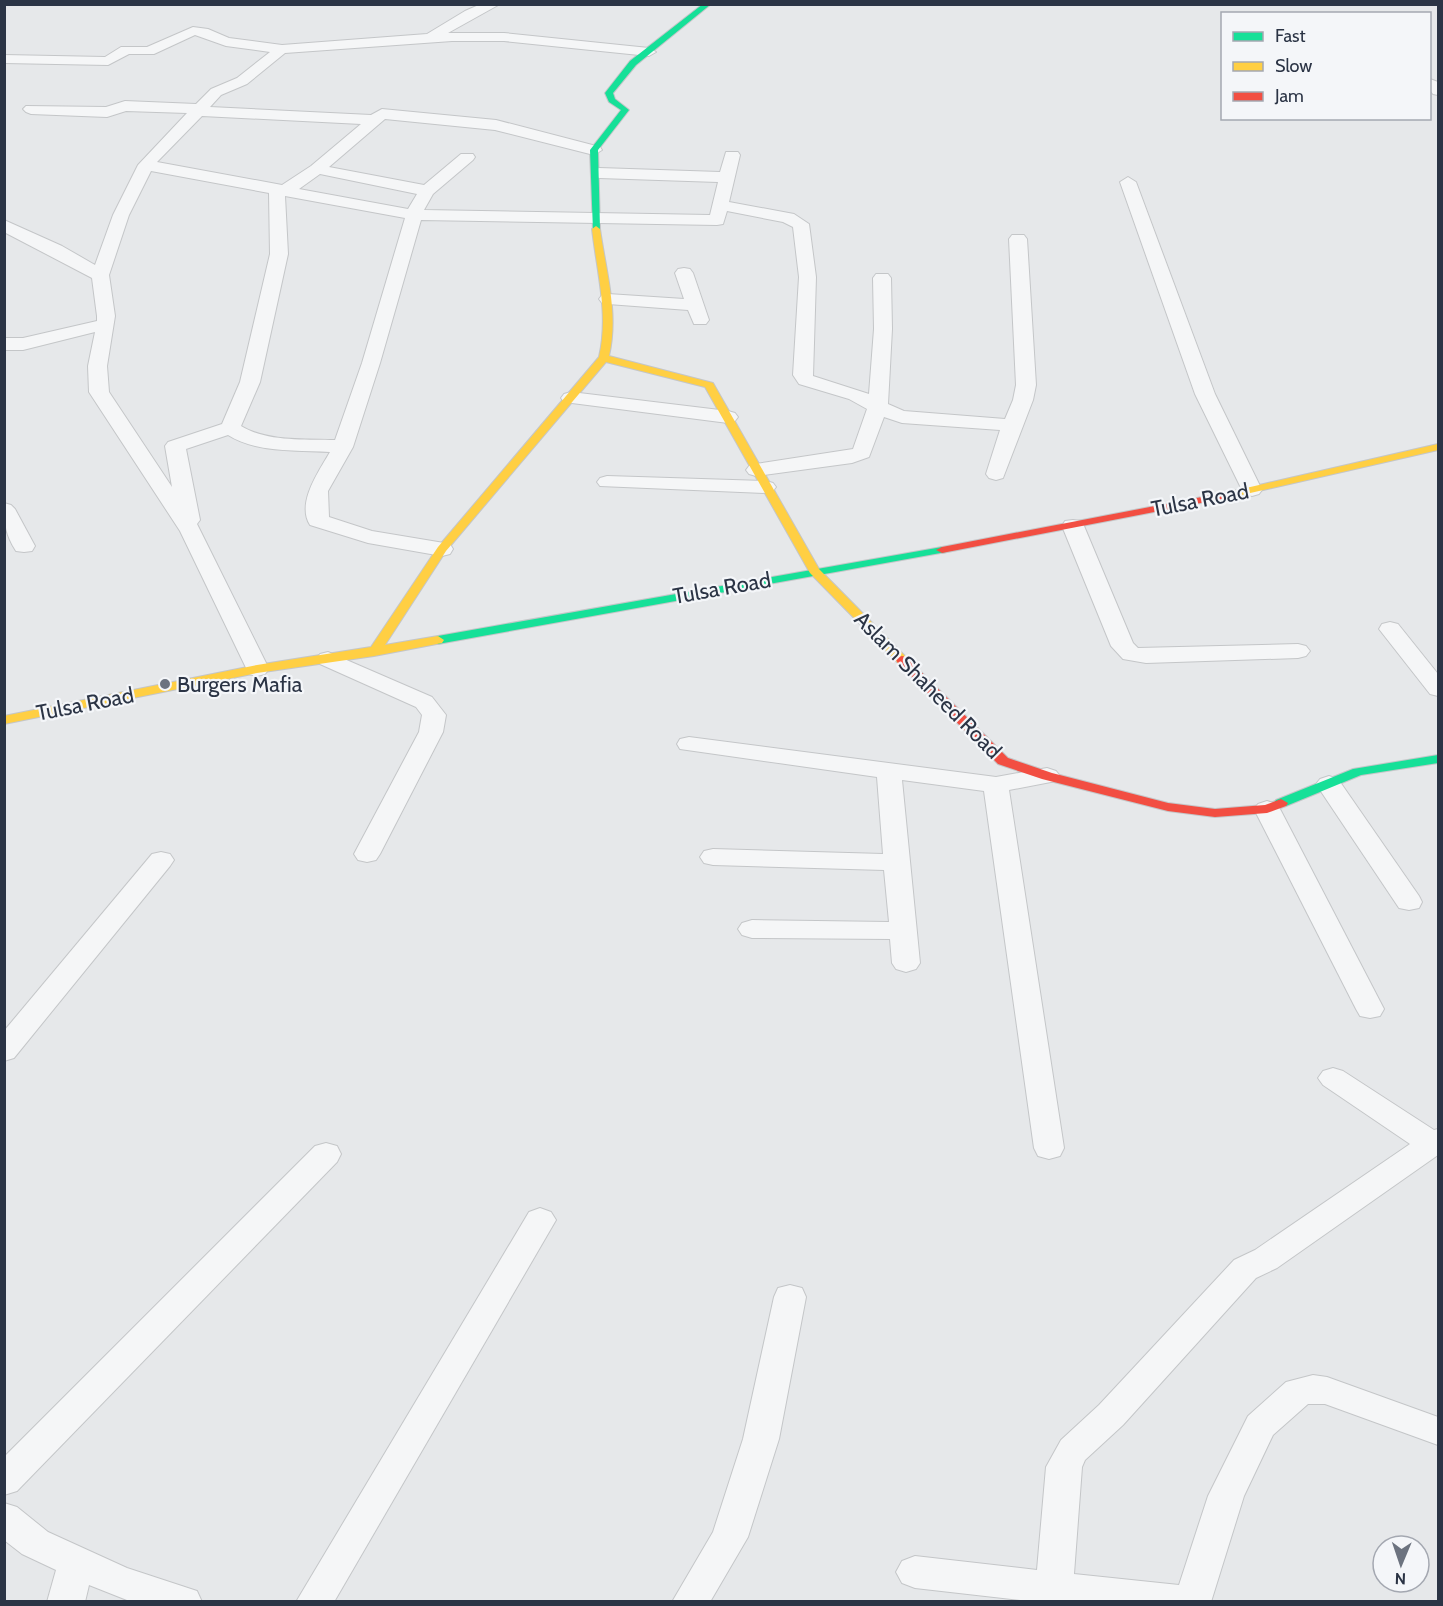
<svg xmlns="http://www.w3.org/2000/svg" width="1443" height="1606" viewBox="0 0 1443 1606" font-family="Cabin,sans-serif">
<rect width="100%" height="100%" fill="#e6e8ea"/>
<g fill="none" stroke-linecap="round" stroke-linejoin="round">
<defs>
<g id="street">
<path d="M481,4H500L448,33H504L649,48L656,52L649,56L504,41H452L285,53L247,84L221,95L210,107L371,115L382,109L496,120L600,147L602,150L594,155L495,130L385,119L329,167L424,185L461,154H473L475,157L473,160L433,194L424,210L710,215L718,182L599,178L591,173L599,168L720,172L726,152H738L740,155L729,202L794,214L809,224L816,277L813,376L869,394L874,329L873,278L876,274H888L891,278L892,329L888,404L904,411L1005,419L1013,400L1016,385L1009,239L1012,235H1024L1027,239L1036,385L1033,400L1003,478L996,480L989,478L986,474L1000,430L902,423L884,417L869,457L852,463L756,476L749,474L746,470L749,466L756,464L853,449L867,409L849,399L799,384L793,375L799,277L793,227L783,222L727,211L723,224L717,225L421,220L380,363L353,447L328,491L329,517L372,531L450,544L453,549L450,554L442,556L368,543L310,525C296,503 319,471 330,452C297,450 256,453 228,435L186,449L200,520L197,524L269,669L265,674L257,676L249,674L180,531L89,392L88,366L95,332L23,350H4V338H23L97,321V316L92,278L4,232V220L62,246L95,265L113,215L138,165L187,113L126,111L107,117L31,114L26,112L23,109L26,106L106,107L125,101L196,104L211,89L237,78L270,52L226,46L195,35L154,54H129L108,65L4,63V55L105,57L121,47H147L193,27L208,29L229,38L282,45L427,34L465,11ZM202,116L361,124L311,166L282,185L157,162ZM151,171L269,193L270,254L240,382L222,424L168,442L165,446L172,487L109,392L107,366L115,316L109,275L129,215ZM320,174L417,194L408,209L299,189ZM285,196L405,218L362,363L335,440C305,439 267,442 241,426L260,382L288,254Z"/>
<polygon points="1430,79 1438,82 1438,95 1433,94 1430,90"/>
<polygon points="1128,177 1136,182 1215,394 1262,490 1259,494 1252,496 1245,494 1242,490 1195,394 1120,182"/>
<polygon points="684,268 690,269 693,273 709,320 706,324 694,324 688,310 608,304 602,303 599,299 602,295 608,294 684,299 675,273 678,269"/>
<polygon points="571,392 728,411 735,413 738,417 735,421 728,423 564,402 561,398 564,394"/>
<polygon points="607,476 766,481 773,483 776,487 773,491 766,493 600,486 597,482 600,478"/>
<path d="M4,503L11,505L15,509L35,546L32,551L24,552L16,551C5,534 4,522 4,503Z"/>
<polygon points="1073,520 1081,521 1084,526 1133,643 1138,648 1298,644 1306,646 1310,651 1306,656 1298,658 1146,663 1123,659 1111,646 1062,526 1065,521"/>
<polygon points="1390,622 1398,624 1438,674 1438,696 1430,694 1379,629 1382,624"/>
<polygon points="328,652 432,697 446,715 443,732 380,854 376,860 367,862 358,860 354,854 419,732 422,715 416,707 320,664 316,659 320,654"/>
<polygon points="689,737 996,777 1047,768 1056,771 1060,776 1056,781 1009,790 1064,1148 1060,1156 1049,1159 1038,1156 1034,1148 984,791 902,780 920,963 916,969 906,972 896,969 892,963 890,939 752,938 742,935 738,929 742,923 752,920 889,922 884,870 713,865 704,863 700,857 704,851 713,849 883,854 877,777 680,749 677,744 680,739"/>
<polygon points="1329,776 1338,779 1419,896 1422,902 1419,908 1409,910 1399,908 1316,784 1320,779"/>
<polygon points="1267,801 1276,804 1280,809 1384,1009 1380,1016 1370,1018 1360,1016 1356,1009 1254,809 1258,804"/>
<polygon points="161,852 170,854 174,860 170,866 14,1058 4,1061 4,1031 152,854"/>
<polygon points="1333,1068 1343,1071 1434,1130 1438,1129 1438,1155 1277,1268 1256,1278 1123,1425 1085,1460 1082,1467 1074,1574 1179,1585 1208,1496 1248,1416 1286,1382 1313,1375 1327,1377 1438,1417 1438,1445 1325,1404 1308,1404 1273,1435 1244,1496 1211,1602 1037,1602 915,1588 902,1583 896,1572 902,1561 915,1556 1037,1570 1046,1467 1061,1440 1099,1405 1234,1260 1255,1250 1410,1144 1323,1085 1318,1078 1323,1071"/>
<polygon points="326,1143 337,1146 341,1154 337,1162 17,1491 4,1495 4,1457 315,1146"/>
<polygon points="540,1208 551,1212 556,1220 334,1602 296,1602 529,1212"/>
<polygon points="790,1285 802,1288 806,1297 779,1439 748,1537 710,1602 672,1602 713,1532 743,1439 774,1297 778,1288"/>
<polygon points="4,1503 17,1507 48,1532 127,1568 197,1591 202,1602 132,1602 89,1585 85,1602 47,1602 56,1570 22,1554 4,1540"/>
</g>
<g id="fast">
<polygon points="703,4 711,4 636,65 613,93 615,99 629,110 598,150 600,229 593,231 590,150 621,110 609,102 605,93 630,61"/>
<polygon points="942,547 948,550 946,552 438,644 432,640 438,636"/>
<polygon points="1438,755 1438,763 1361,775 1286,806 1276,806 1274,803 1276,800 1353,769"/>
</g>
<g id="slow">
<path d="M596,226L600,229C606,272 619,313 609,356L713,383L819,569L906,657L908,660L906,663H898L810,573L705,387L606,362L446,551L385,645L438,636L444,640L442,643L374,656L257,673L4,724V716L257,665L371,647L438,547L599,357C609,314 597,273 592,229Z"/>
<polygon points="1438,444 1438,450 1233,497 1227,494 1233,491"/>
</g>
<g id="jam">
<polygon points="1233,491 1239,494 1237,496 942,553 936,550 942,547"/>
<polygon points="902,656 906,657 1008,758 1052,773 1168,803 1215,809 1265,805 1281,799 1288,803 1286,806 1267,813 1215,817 1168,811 1042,779 998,764 898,663 896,660 898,657"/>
</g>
</defs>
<use href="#street" stroke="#c4c6c8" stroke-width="2"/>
<use href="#fast" stroke="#c4c6c8" stroke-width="2"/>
<use href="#slow" stroke="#c4c6c8" stroke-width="2"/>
<use href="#jam" stroke="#c4c6c8" stroke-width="2"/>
<use href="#street" fill="#f5f6f7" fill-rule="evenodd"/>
<use href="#fast" fill="#16e098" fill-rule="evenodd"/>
<use href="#slow" fill="#ffcf43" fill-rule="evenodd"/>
<use href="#jam" fill="#f24e42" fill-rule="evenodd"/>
</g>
<circle fill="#6c737f" stroke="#f4f6f9" stroke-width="2" cx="165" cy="684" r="6"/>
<g text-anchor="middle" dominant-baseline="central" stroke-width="4.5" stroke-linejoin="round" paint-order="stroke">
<g font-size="22" fill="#2b3445" stroke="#f4f6f9">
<text transform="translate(1200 500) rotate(-11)">Tulsa Road</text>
<text transform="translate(722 588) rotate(-10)">Tulsa Road</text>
<text transform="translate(928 685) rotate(45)">Aslam Shaheed Road</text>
<text transform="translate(85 704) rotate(-11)">Tulsa Road</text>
</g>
<g font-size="22" fill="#2b3445" stroke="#f4f6f9" text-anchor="start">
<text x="177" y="684">Burgers Mafia</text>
</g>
</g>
<rect width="1443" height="1606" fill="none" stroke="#2b3445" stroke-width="12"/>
<rect x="1221" y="12" width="210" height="108" fill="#f4f6f9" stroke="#a4a8b1" stroke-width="1.5"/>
<rect x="1233" y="32" width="30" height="9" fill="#16e098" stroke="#a4a8b1" stroke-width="1.5"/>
<text x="1275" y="42" font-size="18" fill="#2b3445">Fast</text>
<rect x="1233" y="62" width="30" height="9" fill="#ffcf43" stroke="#a4a8b1" stroke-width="1.5"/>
<text x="1275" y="72" font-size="18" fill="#2b3445">Slow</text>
<rect x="1233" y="92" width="30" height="9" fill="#f24e42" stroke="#a4a8b1" stroke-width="1.5"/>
<text x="1275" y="102" font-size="18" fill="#2b3445">Jam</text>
<g transform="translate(1401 1564) rotate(182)"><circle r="28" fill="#f4f6f9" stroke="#a4a8b1" stroke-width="1.5"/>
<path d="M0-4.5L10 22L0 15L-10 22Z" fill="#6c737f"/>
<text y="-9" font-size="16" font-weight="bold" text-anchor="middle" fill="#2b3445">N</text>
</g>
</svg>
